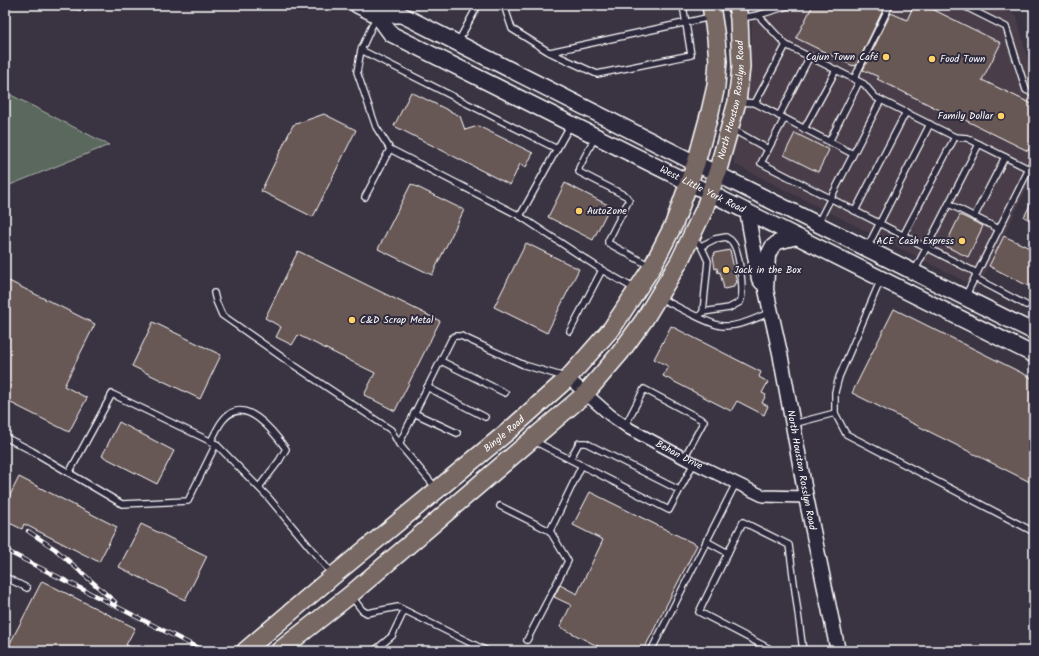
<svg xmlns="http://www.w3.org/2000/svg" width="1039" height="656" viewBox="0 0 1039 656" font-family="Kalam,sans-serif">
<rect width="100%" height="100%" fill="#3a3342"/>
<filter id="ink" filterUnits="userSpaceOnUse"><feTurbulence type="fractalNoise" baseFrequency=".025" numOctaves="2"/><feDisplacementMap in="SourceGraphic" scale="8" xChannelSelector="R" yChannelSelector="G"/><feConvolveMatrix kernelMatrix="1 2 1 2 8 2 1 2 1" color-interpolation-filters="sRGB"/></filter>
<g filter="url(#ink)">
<polygon fill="#483e48" points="763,5 995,5 1017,16 1031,75 1034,77 1034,174 978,288 734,164 733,151 744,107 750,61 753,8"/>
<polygon fill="#5a685d" stroke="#acb4ae" points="5,92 109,145 5,187"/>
<g fill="#675855" stroke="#fff">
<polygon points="813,5 874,5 883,10 856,66 853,65 853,66 796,38"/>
<polygon points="914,5 924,5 1001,43 982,80 1034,105 1034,139 1028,151 963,119 962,121 877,79 879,77 863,70 891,13 907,20"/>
<polygon points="411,92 460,116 465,130 478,126 533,153 526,167 520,164 510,185 394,126"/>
<polygon points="324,114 356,130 313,217 261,191 293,125"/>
<polygon points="795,133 829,150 818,172 784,155"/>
<polygon points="565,183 610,206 593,240 548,217"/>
<polygon points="411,184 464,210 432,275 378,249"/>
<polygon points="1034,197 1034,222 1024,217"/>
<polygon points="960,215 983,226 968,257 945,246"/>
<polygon points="1004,236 1034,250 1034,289 989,266"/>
<polygon points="526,243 579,269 547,333 494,307"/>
<polygon points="730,250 737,283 734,284 734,287 724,289 720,272 718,273 717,268 715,269 713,256 715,255 714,253"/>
<polygon points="298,251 440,321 395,411 364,395 375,373 298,335 292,345 276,337 281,327 265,318"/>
<polygon points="5,279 95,324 64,386 87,398 69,432 5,400"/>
<polygon points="894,309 1034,379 1034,484 852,393"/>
<polygon points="153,322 221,355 200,399 132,366"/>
<polygon points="671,326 761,372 759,377 768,382 762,393 766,395 762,403 768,406 764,415 737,401 731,411 663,376 668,366 654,359"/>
<polygon points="119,422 174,451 157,484 102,456"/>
<polygon points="19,477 117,527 99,562 24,524 22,529 5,521 5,505"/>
<polygon points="590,492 697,545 643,651 607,651 560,627 571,605 554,597 560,585 577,594 603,540 573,525"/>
<polygon points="141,524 207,556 185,600 119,567"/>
<polygon points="42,581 135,628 126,645 139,651 6,651"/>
</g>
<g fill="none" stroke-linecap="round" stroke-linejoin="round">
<defs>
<g id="service">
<polyline points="69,5 84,7 86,5"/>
<polyline points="504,5 512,29 549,52 597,74 691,55 683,5"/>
<polyline points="962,5 1006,27 1026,90 1034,94"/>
<polyline points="758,15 786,45 864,84 875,97 955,137 967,138 1029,169"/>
<polyline points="376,17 361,50 357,72 376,127 390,149 520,216 602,270 635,289"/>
<polyline points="741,18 758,15 791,5"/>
<polyline points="458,42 478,5"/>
<polyline points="361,50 557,149 571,124"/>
<polyline points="550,52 711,17"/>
<polyline points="854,79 890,5"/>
<polyline points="739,102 755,103 853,154"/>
<polyline points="755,103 786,45"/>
<polyline points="779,116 810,56"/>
<polyline points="784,119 761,163 977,273"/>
<polyline points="732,129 768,149"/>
<polyline points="804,129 836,70"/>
<polyline points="595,137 579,168 579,172 626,196 629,200 608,241 608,243 650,266"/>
<polyline points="829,142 859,82"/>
<polyline points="365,197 390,149"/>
<polyline points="949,204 999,229"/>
<polyline points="855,211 906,112"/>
<polyline points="520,216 557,149"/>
<polyline points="974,217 1005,157"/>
<polyline points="818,223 881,100"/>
<polyline points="903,236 955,137"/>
<polyline points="699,244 701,246 708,261 703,312 701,314"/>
<path d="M701,246L715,239L726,237C728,238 731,240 733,243C739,251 745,293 740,302L729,308L703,312"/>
<polyline points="867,248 930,124"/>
<polyline points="914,272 979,144"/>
<polyline points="975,278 1026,305"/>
<polyline points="214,293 216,301 222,315 286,360 391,430 399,444 436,488"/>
<polyline points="965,297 1034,159"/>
<path d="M660,298C673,304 711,326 723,326C740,327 756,318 771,312"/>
<polyline points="570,331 602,270"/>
<polyline points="441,361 505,393"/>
<polyline points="427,387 485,417"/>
<polyline points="414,413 457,433"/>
<polyline points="835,413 835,392 839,377 881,279"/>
<polyline points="793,424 835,413 846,434 1034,532"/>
<polyline points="625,426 644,389 704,421 684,458"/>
<polyline points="5,437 32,451 122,504 188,501 216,444"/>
<path d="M211,441C215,434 218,426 223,420C244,393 274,432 286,449L279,461L259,487"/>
<polyline points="534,441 669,510 694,463"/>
<polyline points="399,444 452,338 455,336 461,336 524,365 565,377"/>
<polyline points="570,459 579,443 586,443 679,490"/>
<polyline points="69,473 112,394 216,444 268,497 332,574"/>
<polyline points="500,506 550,531"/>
<polyline points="706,541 728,553"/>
<polyline points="5,577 27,588"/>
<polyline points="352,597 362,610 367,613 398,607 487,651"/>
<polyline points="527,640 568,561 550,531 582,465"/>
<polyline points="374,651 392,636 404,611"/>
<polyline points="651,651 736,483"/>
<polyline points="774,651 699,612 743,522 789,545 803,651"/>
</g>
<g id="minor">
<path id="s1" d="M568,378L610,415L630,429L688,460L763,496L806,497"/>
</g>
<g id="tertiary">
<polyline points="747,211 759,279 762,283"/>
<path id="s2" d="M797,237L778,242L772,247L768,255L766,290L780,353L806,497L838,651"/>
</g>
<g id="secondary">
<path id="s3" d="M357,5L377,15L391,34L1034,355"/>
<polyline points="377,15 402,15 685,158 1034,332"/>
</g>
<g id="primary">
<path id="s4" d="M245,651L333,576L512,428L568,378L612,328L652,267L674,224L696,163L710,112L716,86L718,61L716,38L711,5"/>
<path id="s5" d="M279,651L350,595L585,394L620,353L644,320L679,262L704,210L717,173L737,102L741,67L739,19L737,5"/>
</g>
</defs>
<use href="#service" stroke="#fff" stroke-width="8"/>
<use href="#minor" stroke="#fff" stroke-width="14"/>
<use href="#tertiary" stroke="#fff" stroke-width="17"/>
<use href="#secondary" stroke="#fff" stroke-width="18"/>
<use href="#primary" stroke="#fff" stroke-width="20"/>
<use href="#service" stroke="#2f2a3d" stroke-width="5.5"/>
<use href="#minor" stroke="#2f2a3d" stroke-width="11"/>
<use href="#tertiary" stroke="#2f2a3d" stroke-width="14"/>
<use href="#secondary" stroke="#2f2a3d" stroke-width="15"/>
<use href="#primary" stroke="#776864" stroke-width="17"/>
<defs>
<g id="rail">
<polyline points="28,531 55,549 115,602"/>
<polyline points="5,550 204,651"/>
</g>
</defs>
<use href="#rail" stroke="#fff" stroke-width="4.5"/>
<use href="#rail" stroke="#2f2a3d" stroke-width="3" stroke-dasharray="9" stroke-linecap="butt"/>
</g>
</g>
<g fill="#ffd166" stroke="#2f2a3d" stroke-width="1.5">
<circle cx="886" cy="57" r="4"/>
<circle cx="932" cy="59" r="4"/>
<circle cx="1001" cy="116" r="4"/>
<circle cx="579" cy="211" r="4"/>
<circle cx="962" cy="241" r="4"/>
<circle cx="726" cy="270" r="4"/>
<circle cx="352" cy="320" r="4"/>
</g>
<g text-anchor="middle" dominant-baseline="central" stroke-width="4" stroke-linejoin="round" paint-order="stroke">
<g font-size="10" fill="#fff" stroke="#2f2a3d" text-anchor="start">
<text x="878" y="57" text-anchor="end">Cajun Town Café</text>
<text x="940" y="59">Food Town</text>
<text x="993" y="116" text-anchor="end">Family Dollar</text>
<text x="587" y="211">AutoZone</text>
<text x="954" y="241" text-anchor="end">ACE Cash Express</text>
<text x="734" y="270">Jack in the Box</text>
<text x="360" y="320">C&amp;D Scrap Metal</text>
</g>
<g font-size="10" fill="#fff" stroke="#2f2a3d">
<text stroke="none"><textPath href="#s5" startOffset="734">North Houston Rosslyn Road</textPath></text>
<text stroke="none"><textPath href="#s3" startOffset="394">West Little York Road</textPath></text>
<text stroke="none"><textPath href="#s4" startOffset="338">Bingle Road</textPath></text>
<text stroke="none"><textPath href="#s1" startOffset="136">Behan Drive</textPath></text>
<text stroke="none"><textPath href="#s2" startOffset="255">North Houston Rosslyn Road</textPath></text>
</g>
</g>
<rect width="1039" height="656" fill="none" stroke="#2f2a3d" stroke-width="20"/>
<rect x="10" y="10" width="1019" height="636" fill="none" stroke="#fff" stroke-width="1.5" filter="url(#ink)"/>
</svg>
